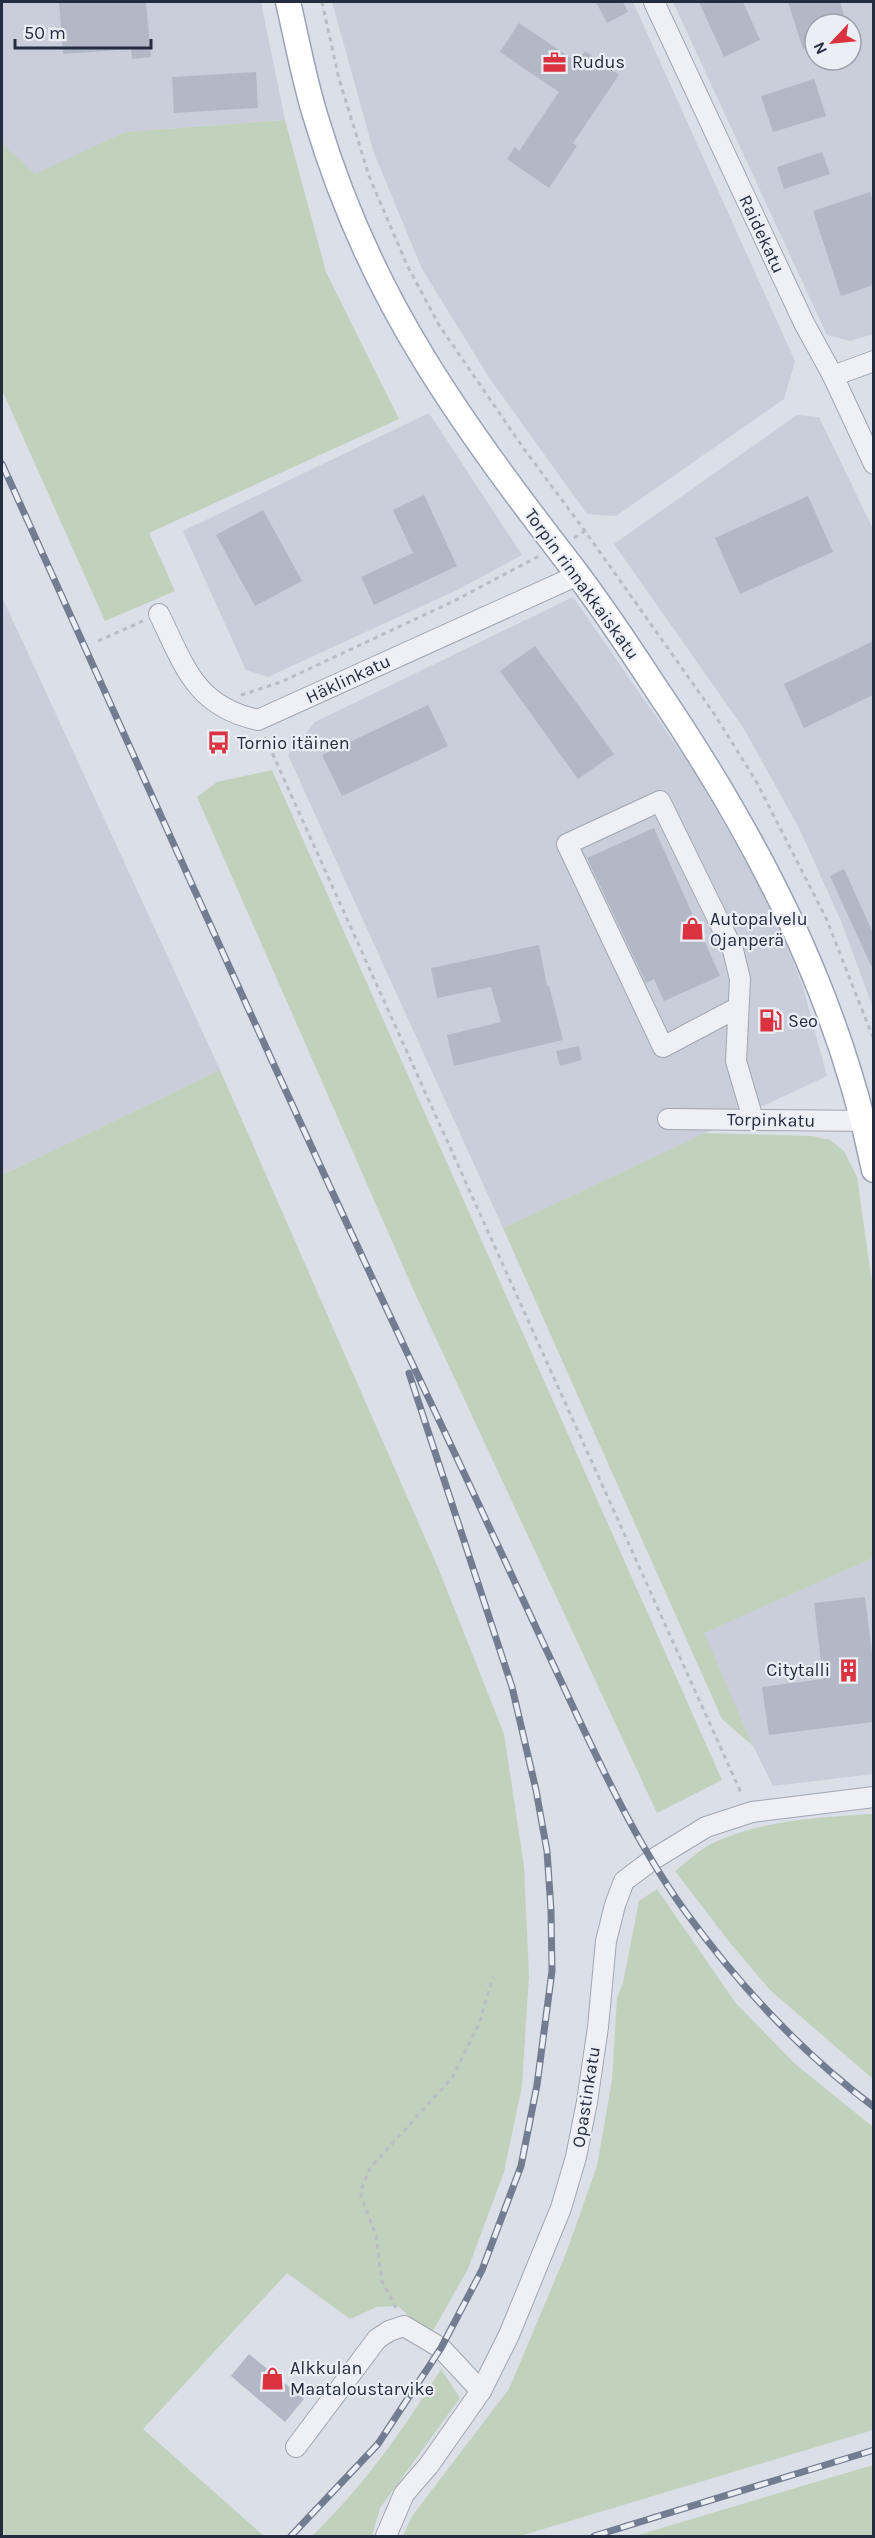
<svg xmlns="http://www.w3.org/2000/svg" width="875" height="2538" viewBox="0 0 875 2538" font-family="Karla,sans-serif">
<rect width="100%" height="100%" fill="#dbdfe7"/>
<g fill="#c9ceda" fill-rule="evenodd">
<polygon points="2,2 261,2 285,120 125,132 35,175 4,145 2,139"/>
<polygon points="332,2 633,2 795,361 784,399 616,516 587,514 490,379 422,269 374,153"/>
<path d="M673,2H873V334L850,341L827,335ZM815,24H851V60H815Z"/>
<polygon points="429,413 522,555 457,590 268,677 246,670 183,531"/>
<polygon points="797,415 819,417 873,529 873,1008 841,921 799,828 744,729 614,544"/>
<polygon points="2,597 220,1070 2,1175"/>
<polygon points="573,597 691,767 772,907 803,987 827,1076 503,1228 288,755 315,722"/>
<polygon points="873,1558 873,1774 773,1786 753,1746 703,1633"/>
</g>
<g fill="#c0d2bc">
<polygon points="285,120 326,272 399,419 149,533 175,591 105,621 2,390 2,139 4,145 35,174 125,132"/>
<polygon points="272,770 722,1780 657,1813 413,1289 197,797 217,782"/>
<polygon points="220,1070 437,1565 504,1734 524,1866 529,1976 522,2086 504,2172 468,2269 430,2336 398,2306 377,2307 350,2319 287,2273 143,2429 264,2536 5,2536 2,2528 2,1175"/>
<polygon points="705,1133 812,1136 830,1140 844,1151 857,1177 874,1297 873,1558 704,1633 753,1746 722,1719 503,1228"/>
<path d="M873,1814H874L873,2079L770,1990L731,1944L675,1871C687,1862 700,1849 713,1843C763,1820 819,1817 873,1814Z"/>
<polygon points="657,1889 735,2002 794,2063 873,2127 873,2430 520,2536 403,2536 412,2516 509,2389 565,2256 597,2166 612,2080 617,1997 623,1983 639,1901"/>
<path d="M441,2369L460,2398L380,2508L372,2536H312C363,2487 404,2429 441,2369Z"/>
<polygon points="873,2465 873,2536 635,2536"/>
</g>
<g fill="#b2b8c5">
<polygon points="59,2 146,2 151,57 132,59 131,49 63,54"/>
<polygon points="596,2 623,2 628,12 607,23"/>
<polygon points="699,2 743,2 760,40 724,57"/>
<polygon points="788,2 840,2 847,24 815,24 815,45 803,49"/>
<polygon points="519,23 577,62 585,51 619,75 573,143 577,146 549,188 507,159 515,147 519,151 559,92 500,52"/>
<polygon points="256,72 258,108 174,113 172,77"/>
<polygon points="814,79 826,116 773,132 761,96"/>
<polygon points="822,152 830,174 784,189 777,167"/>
<polygon points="870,192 873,203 873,285 841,296 813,211"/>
<polygon points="424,495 457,566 374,605 361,577 413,553 393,510"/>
<polygon points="808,496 833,552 740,594 715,538"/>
<polygon points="263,510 302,581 255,606 216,535"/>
<polygon points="873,641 873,695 804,728 784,684"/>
<polygon points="535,646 614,754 578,779 500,671"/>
<polygon points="428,705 448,746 342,796 322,755"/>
<polygon points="654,828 720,976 664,1001 654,979 646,983 587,858"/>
<polygon points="844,869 873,933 873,970 830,876"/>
<polygon points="539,945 547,986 549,986 563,1040 454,1066 447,1035 501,1022 491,987 437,998 431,968"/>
<polygon points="772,1009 781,1027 767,1034 758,1016"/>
<polygon points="579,1046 582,1060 560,1066 556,1051"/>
<polygon points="865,1597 873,1661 873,1722 769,1735 762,1687 823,1679 814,1603"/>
<polygon points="249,2354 304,2399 285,2422 231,2376"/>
</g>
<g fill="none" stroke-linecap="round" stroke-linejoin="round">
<defs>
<g id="minor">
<polyline points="654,2 804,323 833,376 874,464"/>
<polyline points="833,376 874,361"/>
<path d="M159,614C185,667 195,706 258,720L578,575"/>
<polyline points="737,1008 663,1047 567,844 660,801 733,950 740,979 736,1061 753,1119"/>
<polyline points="668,1119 874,1121"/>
<polyline points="296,2447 377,2339 389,2331 404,2326 441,2348 481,2391"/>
<polyline points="386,2536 404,2494 429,2465 481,2391 509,2335 561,2208 576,2157 587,2102 598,2027 606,1941 615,1905 624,1881 652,1860 706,1827 752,1812 874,1797"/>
</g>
<path id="major" d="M288,2C297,40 304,80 316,118C341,202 378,284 424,359C470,434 524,505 578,575C604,610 629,647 653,684C755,834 838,991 874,1170"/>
</defs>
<use href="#minor" stroke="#a0a6b1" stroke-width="22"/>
<use href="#major" stroke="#9aa3b4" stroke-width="27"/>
<g stroke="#b9bdc6" stroke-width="3" stroke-dasharray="4.5 4.5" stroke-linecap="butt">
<polyline points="322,2 339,79 369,176 407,265 439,325 524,449 585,531 713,712 756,781 826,918 874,1040"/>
<polyline points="574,538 585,531"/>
<polyline points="98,641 143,621"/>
<polyline points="241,695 281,682 454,601 539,556"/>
<polyline points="265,737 742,1795"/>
<polyline points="396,2308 382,2281 376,2236 361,2196 362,2188 370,2168 452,2078 479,2024 493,1977"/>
</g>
<use href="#minor" stroke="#eef0f5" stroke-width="20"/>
<use href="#major" stroke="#fff" stroke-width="24"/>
<defs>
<g id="rail">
<path d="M2,464C143,775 282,1088 428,1397C473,1491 516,1585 560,1679C597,1758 634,1840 685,1911C738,1984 802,2053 874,2107"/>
<polyline points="291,2536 378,2444 441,2348 482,2270 521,2166 537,2085 552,1971 551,1910 547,1851 536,1790 512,1687 409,1373"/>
<polyline points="594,2536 874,2450"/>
</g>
</defs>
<use href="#rail" stroke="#737d92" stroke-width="7"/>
<use href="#rail" stroke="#ebeef5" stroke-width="4.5" stroke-dasharray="14" stroke-linecap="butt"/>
</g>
<defs>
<symbol id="office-bare" viewBox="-9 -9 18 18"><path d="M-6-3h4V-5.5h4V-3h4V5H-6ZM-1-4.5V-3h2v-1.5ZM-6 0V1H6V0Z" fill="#db3240" stroke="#ebeef5" stroke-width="2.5" paint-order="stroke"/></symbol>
<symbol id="bus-bare" viewBox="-9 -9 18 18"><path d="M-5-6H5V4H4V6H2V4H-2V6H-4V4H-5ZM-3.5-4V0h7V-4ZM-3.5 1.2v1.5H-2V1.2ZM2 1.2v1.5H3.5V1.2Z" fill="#db3240" stroke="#ebeef5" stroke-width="2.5" paint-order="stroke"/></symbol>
<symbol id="shop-bare" viewBox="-9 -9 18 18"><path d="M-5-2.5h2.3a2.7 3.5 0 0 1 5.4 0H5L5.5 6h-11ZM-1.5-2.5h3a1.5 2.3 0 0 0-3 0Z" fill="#db3240" stroke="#ebeef5" stroke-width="2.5" paint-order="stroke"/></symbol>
<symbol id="fuel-bare" viewBox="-9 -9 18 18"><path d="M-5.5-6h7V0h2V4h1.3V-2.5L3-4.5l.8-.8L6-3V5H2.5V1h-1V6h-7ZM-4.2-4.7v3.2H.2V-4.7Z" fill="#db3240" stroke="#ebeef5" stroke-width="2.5" paint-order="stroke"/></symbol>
<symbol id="building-bare" viewBox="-9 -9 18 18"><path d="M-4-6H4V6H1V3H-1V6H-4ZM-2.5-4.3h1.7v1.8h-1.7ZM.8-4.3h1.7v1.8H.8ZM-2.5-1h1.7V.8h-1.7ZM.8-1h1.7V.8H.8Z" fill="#db3240" stroke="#ebeef5" stroke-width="2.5" paint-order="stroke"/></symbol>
</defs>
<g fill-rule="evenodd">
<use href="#office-bare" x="538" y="46" width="33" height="33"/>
<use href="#bus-bare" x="202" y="726" width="33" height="33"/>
<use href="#shop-bare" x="676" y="912" width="33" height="33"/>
<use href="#fuel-bare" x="754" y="1004" width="33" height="33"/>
<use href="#building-bare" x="832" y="1654" width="33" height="33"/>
<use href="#shop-bare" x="256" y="2362" width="33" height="33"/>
</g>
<g text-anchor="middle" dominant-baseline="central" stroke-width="4.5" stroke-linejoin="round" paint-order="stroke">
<g font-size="18" fill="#242c3f" stroke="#ebeef5" text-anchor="start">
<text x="572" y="62">Rudus</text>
<text x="237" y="743">Tornio itäinen</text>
<text x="710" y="919">Autopalvelu<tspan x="710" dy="21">Ojanperä</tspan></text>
<text x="788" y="1021">Seo</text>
<text x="830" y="1670" text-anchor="end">Citytalli</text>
<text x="290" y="2368">Alkkulan<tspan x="290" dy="21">Maataloustarvike</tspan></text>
</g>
<g font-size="18" fill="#242c3f" stroke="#ebeef5">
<text transform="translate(762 234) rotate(65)">Raidekatu</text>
<text transform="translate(582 584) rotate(54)">Torpin rinnakkaiskatu</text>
<text transform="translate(348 679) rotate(-25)">Häklinkatu</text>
<text transform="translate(771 1120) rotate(1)">Torpinkatu</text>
<text transform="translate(586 2097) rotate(-81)">Opastinkatu</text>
</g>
</g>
<rect width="875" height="2538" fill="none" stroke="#242c3f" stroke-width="6"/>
<g transform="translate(833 42) rotate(244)"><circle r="28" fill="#ebeef5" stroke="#9ba0ac" stroke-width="1.5"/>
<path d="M0-4.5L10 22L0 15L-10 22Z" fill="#db3240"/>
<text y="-9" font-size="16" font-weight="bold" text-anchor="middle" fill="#242c3f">N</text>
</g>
<path d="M15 39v9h136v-9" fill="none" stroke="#242c3f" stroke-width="3"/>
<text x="24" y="39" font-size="18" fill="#242c3f" stroke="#ebeef5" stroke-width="4.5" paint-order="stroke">50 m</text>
</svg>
